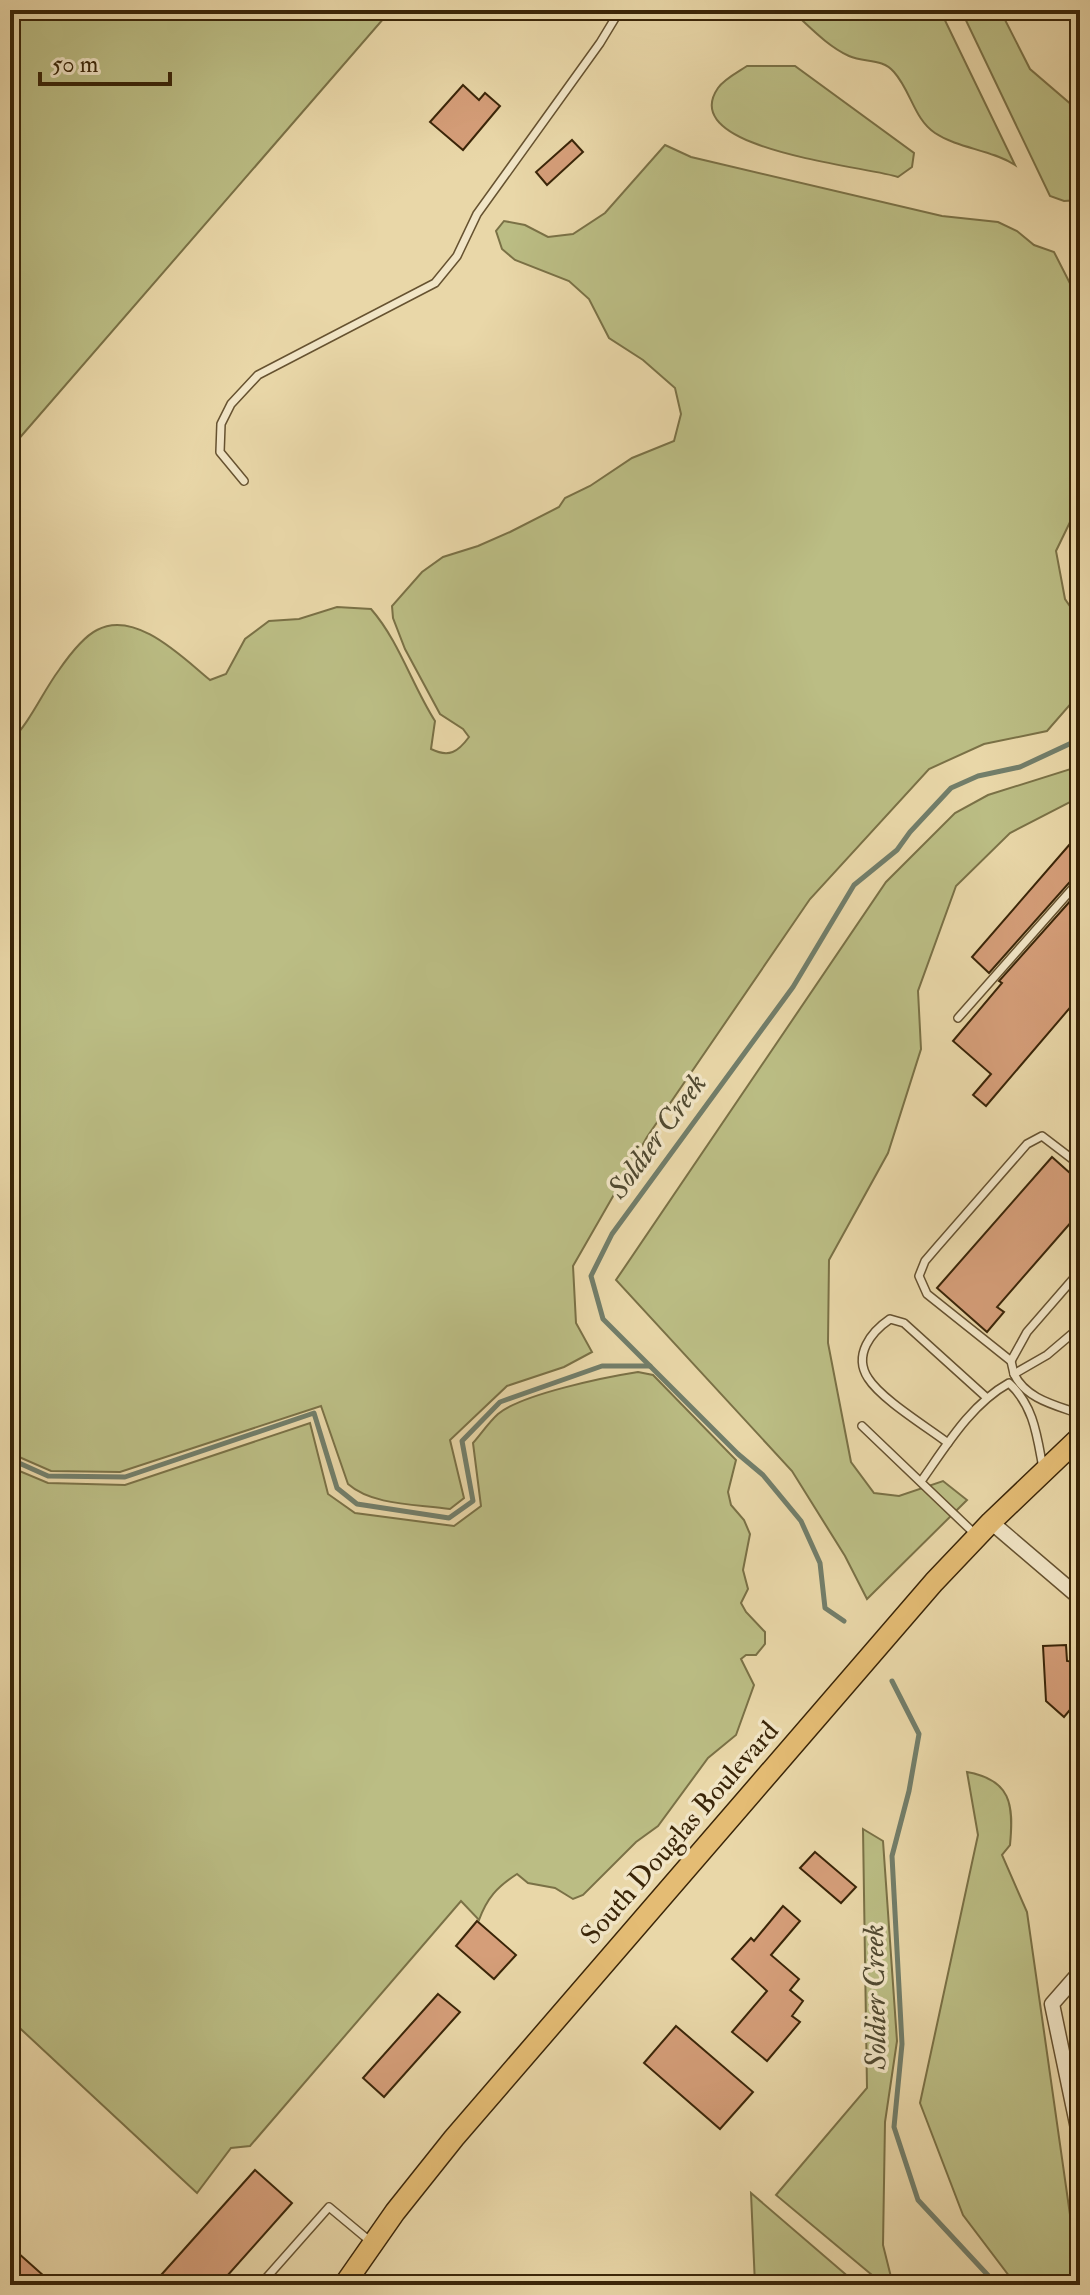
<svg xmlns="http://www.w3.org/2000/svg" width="1090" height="2295" viewBox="0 0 1090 2295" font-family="'IM FELL Double Pica',serif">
<rect width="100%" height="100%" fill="#e9d7a8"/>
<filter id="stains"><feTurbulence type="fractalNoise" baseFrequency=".0025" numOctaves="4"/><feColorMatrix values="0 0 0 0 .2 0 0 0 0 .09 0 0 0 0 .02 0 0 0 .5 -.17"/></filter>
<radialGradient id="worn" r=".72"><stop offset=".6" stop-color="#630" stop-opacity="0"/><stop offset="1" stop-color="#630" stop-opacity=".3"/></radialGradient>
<g fill="#bbbd84" stroke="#7a7146" stroke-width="2">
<polygon points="10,10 391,10 10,449"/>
<path d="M791,10H940L1015,165C990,149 959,149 935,133C914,119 911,91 894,72C882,58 865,63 849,56C827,46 809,26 791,10Z"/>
<polygon points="961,10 1000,10 1030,69 1080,112 1080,200 1064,201 1050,196"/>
<path d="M747,66H795L914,153L912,167L898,177C866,166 675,150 718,88C724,79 738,72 747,66Z"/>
<path d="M665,145L691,157L942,216L998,222L1017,231L1034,245L1054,252L1080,303V513L1072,518L1056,551L1065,599L1076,615L1080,629V690L1075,699L1047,731L984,744L929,769L810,899L647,1137L573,1266L576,1323L592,1352L564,1367L507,1386L450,1440L464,1498L450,1509C418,1504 373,1506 348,1484L321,1406L120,1472L51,1471L10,1453V742C31,721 42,693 59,670C68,657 83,637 97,630C136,609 184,659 210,680L226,674L245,639L269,621L299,619L337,607L371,609C399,641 412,685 435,721L431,749C449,758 458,752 469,737L463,729L440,714L405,649L393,618L392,606L422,572L443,557L478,546L510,532L559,507L565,498L590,486L632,458L674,441L681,414L675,388L643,360L609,338L589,299L569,281L515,260L502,249L496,231L504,221L525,225L548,237L573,234L605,213Z"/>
<polygon points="1080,766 1080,797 1010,833 956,886 918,991 921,1049 888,1153 829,1260 828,1343 851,1462 874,1493 899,1496 943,1481 967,1500 867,1599 845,1556 792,1471 616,1280 886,882 955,813 988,795"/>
<path d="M638,1372L653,1375L736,1460L728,1492L731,1505L744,1520L750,1534L743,1570L748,1589L741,1603L746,1612L765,1632V1644L756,1655H746L741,1659L754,1685L736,1735L708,1758L658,1826L636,1842L583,1895L573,1899L555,1888L528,1883L517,1874C497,1887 487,1898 479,1920L461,1901L250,2146L231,2148L197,2193L10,2019V1467L48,1483L125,1485L310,1423L328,1494L355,1513L454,1526L481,1506L473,1443C481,1434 489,1422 498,1414C522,1394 606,1377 638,1372Z"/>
<path d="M967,1772C1011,1780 1014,1804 1010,1845L1002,1855L1027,1912L1080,2285H1016L963,2215L920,2103L978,1835Z"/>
<polygon points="863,1829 883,1841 897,2041 885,2122 883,2245 893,2285 884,2285 776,2195 867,2088"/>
<polygon points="751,2193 858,2285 755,2285"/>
</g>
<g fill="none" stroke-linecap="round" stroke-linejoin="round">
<g stroke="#727e6a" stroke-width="5">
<polyline points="1080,552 1080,559"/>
<polyline points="10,1459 48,1476 125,1477 314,1413 337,1488 357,1504 449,1518 473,1501 462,1441 500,1402 602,1366 650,1366"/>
<polyline points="844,1621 825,1608 820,1563 801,1521 763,1475 738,1454 603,1319 591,1276 612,1234 793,987 854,885 897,850 910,832 951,788 978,776 1020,767 1080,739"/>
<polyline points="892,1681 919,1734 909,1791 892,1856 902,2044 894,2127 918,2200 997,2285"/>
</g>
</g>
<g fill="#d59e79" stroke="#3a2508" stroke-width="2">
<polygon points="463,85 479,100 485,93 500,106 463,150 430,122"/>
<polygon points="572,140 583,152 547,185 536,172"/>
<polygon points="1070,844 1080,853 1080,874 1075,876 989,973 972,957"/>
<polygon points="1080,890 1080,996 986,1106 973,1095 991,1074 953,1041 1002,983 999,981"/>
<polygon points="1052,1157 1080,1182 1080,1212 997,1307 1004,1312 987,1332 937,1288"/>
<polygon points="1066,1645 1067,1661 1080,1663 1080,1698 1064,1717 1046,1701 1043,1646"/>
<polygon points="815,1852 856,1887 841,1903 800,1868"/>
<polygon points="783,1906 800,1921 771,1955 799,1979 790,1990 803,2001 792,2016 800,2022 767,2061 732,2032 767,1991 732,1959 751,1938 754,1941"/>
<polygon points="477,1921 516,1955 494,1979 456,1946"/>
<polygon points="438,1994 460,2012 384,2097 363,2078"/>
<polygon points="676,2026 753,2092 720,2129 644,2063"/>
<polygon points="255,2170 292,2203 219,2285 175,2285 162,2274"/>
<polygon points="17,2252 54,2285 10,2285 10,2261"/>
</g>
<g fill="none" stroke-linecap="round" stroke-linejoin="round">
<defs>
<g id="lane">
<polyline points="244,481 220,452 221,424 231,404 258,375 435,283 457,256 477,214 600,43 620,10"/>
<polyline points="958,1018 1080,880"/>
<polyline points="1080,1165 1042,1136 1027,1144 937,1247 925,1261 919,1276 927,1294 1011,1361 1014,1374 1047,1355 1080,1327"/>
<polyline points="1011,1361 1027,1332 1080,1271"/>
<path d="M1014,1374C1026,1399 1055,1405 1080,1414"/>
<polyline points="862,1426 976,1535"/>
<path d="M948,1443C927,1427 881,1399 868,1378C853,1355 871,1332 890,1319L904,1323L987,1398"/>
<path d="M922,1480C946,1446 971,1404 1009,1383C1034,1406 1037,1436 1043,1468"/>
<polyline points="260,2285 329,2207 371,2242"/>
</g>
<g id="street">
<polyline points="991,1522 1080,1598"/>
<polyline points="1080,1972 1052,2004 1080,2138"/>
</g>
<polyline id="primary" points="344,2285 395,2212 454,2138 934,1582 991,1522 1080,1437"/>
</defs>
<use href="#lane" stroke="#665230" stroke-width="10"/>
<use href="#street" stroke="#665230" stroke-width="17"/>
<use href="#primary" stroke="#3a2508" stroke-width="23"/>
<use href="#lane" stroke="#f1e5c6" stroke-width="7"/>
<use href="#street" stroke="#f1e5c6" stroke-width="14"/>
<use href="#primary" stroke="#e4bc74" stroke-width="20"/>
</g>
<g text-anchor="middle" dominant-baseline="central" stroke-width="7" stroke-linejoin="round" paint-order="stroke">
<g font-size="28" fill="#3a2508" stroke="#f1e5c6">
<text transform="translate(680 1833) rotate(-49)">South Douglas Boulevard</text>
</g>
<g font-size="30" font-style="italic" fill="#514a31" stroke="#f1e5c6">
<text transform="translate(657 1136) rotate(-54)">Soldier Creek</text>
<text transform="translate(875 1997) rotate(-91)">Soldier Creek</text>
</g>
</g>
<rect width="1090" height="2295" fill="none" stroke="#e9d7a8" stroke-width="40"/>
<rect x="12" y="12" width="1066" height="2271" fill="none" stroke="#3a2508" stroke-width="4"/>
<rect x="20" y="20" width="1050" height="2255" fill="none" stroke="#3a2508" stroke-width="2"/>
<path d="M40 72v12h130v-12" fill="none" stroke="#3a2508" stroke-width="4"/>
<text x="52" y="72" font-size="24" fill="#3a2508" stroke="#f1e5c6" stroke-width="6" paint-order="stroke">50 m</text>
<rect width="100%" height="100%" filter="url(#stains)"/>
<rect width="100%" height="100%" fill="url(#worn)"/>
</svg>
